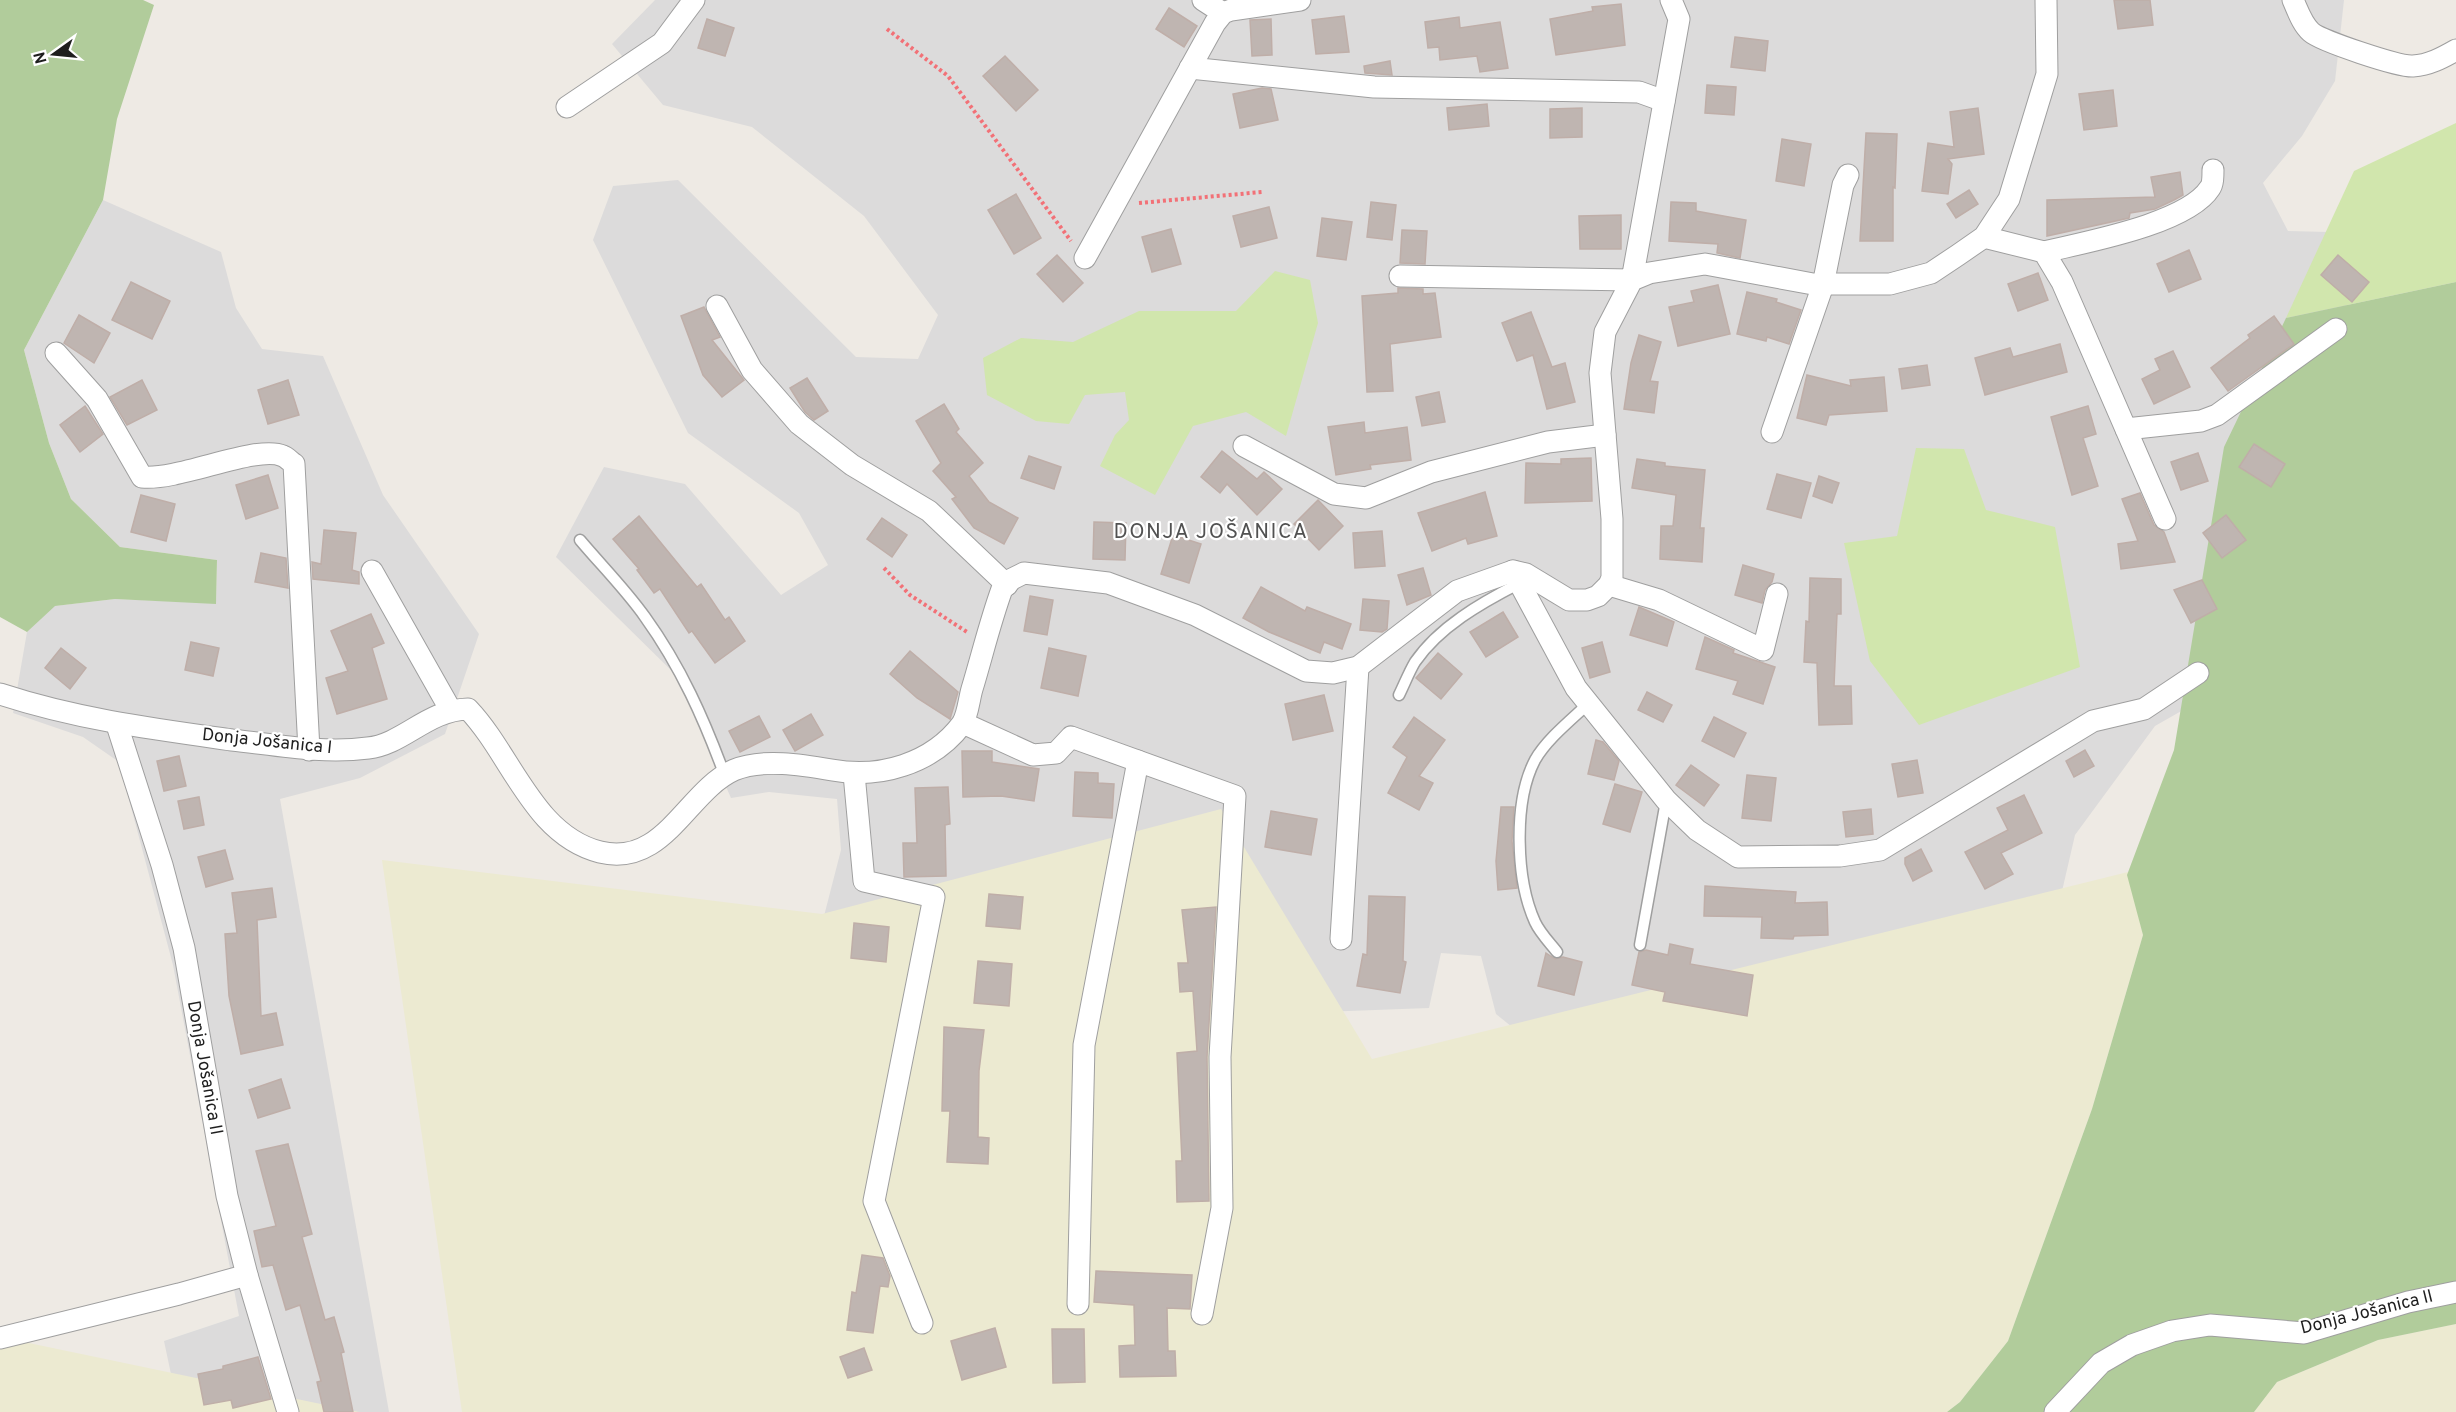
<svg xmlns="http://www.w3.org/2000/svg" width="2456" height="1412" viewBox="0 0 2456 1412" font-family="Overpass,sans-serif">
<rect width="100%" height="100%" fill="#eeeae4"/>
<g fill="#dcdbdb">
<polygon points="655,0 2344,0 2335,81 2302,136 2263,183 2288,231 2368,233 2234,681 2155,726 2075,835 2050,943 1558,1064 1496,1014 1481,956 1441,953 1429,1008 1294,1013 899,1412 806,986 841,850 837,799 769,792 731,798 678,677 556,557 604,467 685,484 781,595 828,565 799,513 688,433 593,240 613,186 678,180 856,357 918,359 938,315 864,216 752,127 663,105 612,44"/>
<polygon points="103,200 221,252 236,308 262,349 323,356 383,495 479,634 445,734 360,778 280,799 389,1412 179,1412 164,1341 239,1316 173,965 119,762 83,737 13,713 27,632 54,606 115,599 216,603 217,560 120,547 71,499 49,443 24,350"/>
</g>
<g fill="#ecead1">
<polygon points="1221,809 1372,1059 2128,872 2143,935 2092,1109 2008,1341 1960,1402 1947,1412 462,1412 382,860 822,914"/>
<polygon points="2456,1324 2456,1412 2254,1412 2277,1382 2378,1340"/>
<polygon points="0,1337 359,1412 0,1412"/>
</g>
<g fill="#d1e6ad">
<polygon points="2456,123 2456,282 2286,318 2354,171"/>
<polygon points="1275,271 1310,280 1318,323 1286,436 1246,412 1193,426 1155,495 1100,466 1115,435 1129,420 1125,392 1085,395 1069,424 1036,421 987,395 983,358 1021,338 1073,342 1139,311 1236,311"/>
<polygon points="1916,448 1964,449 1986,510 2055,527 2080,667 1919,725 1870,661 1844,543 1897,536"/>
</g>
<g fill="#b1cc9b">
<polygon points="0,0 143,0 154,5 117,119 103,200 24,350 49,443 71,499 120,547 217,560 216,604 115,599 55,606 27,632 0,617"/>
<polygon points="2456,282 2456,1324 2378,1340 2277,1382 2254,1412 1947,1412 1960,1402 2008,1341 2092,1109 2143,935 2127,875 2174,750 2224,447 2286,318"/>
</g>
<g fill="#bfb5b1" stroke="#bfaea8" stroke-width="1.5">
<polygon points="2114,0 2150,0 2153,25 2118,29"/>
<polygon points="1621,4 1625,45 1556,55 1550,19 1593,11 1592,7"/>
<polygon points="1169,8 1197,26 1184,47 1156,29"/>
<polygon points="1344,16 1349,52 1316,54 1312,20"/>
<polygon points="1459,17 1460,28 1500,22 1508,68 1480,72 1477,56 1440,60 1439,47 1428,48 1425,22"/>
<polygon points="707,19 734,28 725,56 698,48"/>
<polygon points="1271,19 1272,55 1252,56 1250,20"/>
<polygon points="1735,37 1768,41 1765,71 1731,67"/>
<polygon points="1005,56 1038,90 1016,111 983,76"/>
<polygon points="1390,61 1392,75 1365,73 1364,66"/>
<polygon points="1707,85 1736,87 1734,115 1705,113"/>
<polygon points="1262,88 1271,89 1278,120 1240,128 1233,94"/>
<polygon points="2113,90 2117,126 2084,130 2079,94"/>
<polygon points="1487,104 1489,126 1449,130 1447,108"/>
<polygon points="1582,108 1582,137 1550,138 1550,109"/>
<polygon points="1978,108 1984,154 1948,159 1952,164 1948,194 1922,191 1928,143 1954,147 1950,112"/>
<polygon points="1866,133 1897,134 1895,188 1893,187 1893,241 1860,241"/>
<polygon points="1782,139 1811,144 1804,186 1776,181"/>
<polygon points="2180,172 2183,195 2174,200 2155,209 2130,213 2129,218 2047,236 2047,200 2155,197 2151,177"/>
<polygon points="1969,190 1978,204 1956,218 1947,204"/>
<polygon points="1016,194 1041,238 1014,254 988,210"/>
<polygon points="1371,202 1396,205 1392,240 1367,237"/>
<polygon points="1671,202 1696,203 1696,211 1746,220 1740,258 1717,253 1718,244 1669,241"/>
<polygon points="1269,207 1277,238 1241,247 1233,216"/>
<polygon points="1621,215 1621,249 1580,249 1579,216"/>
<polygon points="1322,218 1352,222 1346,260 1317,256"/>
<polygon points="1171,229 1181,264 1152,272 1142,237"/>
<polygon points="1402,230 1427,231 1425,264 1400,263"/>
<polygon points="2189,250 2201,279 2169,292 2157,264"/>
<polygon points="1057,255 1083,283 1063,302 1037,274"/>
<polygon points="2338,255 2369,282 2352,302 2321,275"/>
<polygon points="2038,273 2048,300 2018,311 2008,284"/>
<polygon points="131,282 170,301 152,339 112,320"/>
<polygon points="1718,285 1730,334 1678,346 1669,307 1694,302 1691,291"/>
<polygon points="1398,288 1423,289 1423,294 1435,293 1441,337 1390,344 1393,391 1367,392 1362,296 1398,293"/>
<polygon points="1747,292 1777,299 1776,302 1801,310 1789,344 1767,337 1766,341 1737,334"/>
<polygon points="704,307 720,337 712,340 744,380 722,397 703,375 681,316"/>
<polygon points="1531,312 1552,367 1565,363 1575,402 1547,409 1533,355 1517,361 1502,323"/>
<polygon points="79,315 110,333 94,363 64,343"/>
<polygon points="2274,316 2294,344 2228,391 2211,368 2250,338 2248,335"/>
<polygon points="1639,335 1661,342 1650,381 1658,382 1654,413 1624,409 1631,363"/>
<polygon points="2060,344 2067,372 1985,395 1975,358 2010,348 2013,357"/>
<polygon points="2173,351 2190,387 2154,404 2142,379 2160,370 2155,359"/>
<polygon points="1927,365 1930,385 1902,389 1899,369"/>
<polygon points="1807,375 1851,386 1850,380 1884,377 1887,411 1829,415 1826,425 1797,418"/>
<polygon points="807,378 828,411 814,420 805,412 790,388"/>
<polygon points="142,380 157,410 127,425 110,397"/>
<polygon points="288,380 299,415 268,424 258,390"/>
<polygon points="1439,392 1445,422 1422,426 1416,397"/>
<polygon points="944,404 959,429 956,432 983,463 969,476 989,502 1018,518 1004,544 974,528 952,499 956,497 933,471 941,463 916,421"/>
<polygon points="85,406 103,434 80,452 60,425"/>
<polygon points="2088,406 2096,434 2083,438 2098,486 2072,495 2051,417"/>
<polygon points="1364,422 1365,433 1407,427 1411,460 1370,465 1371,469 1336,475 1328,427"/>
<polygon points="2254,444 2285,464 2271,487 2239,467"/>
<polygon points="1222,451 1257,479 1264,472 1282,489 1257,515 1227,484 1220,493 1201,477"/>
<polygon points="2198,453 2208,481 2181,490 2171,462"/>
<polygon points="1029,456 1061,467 1054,489 1021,478"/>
<polygon points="1591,458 1592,501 1525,503 1526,463 1561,464 1561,459"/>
<polygon points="1637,459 1665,463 1665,466 1705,470 1700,528 1704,528 1702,562 1660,559 1661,526 1673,526 1676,495 1632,488"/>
<polygon points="1777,474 1811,483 1801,518 1767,509"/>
<polygon points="268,475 278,508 246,519 236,485"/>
<polygon points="1819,476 1839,483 1832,503 1813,496"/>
<polygon points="1485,492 1497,536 1468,544 1466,538 1432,551 1418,513"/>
<polygon points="2140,493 2154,525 2164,532 2175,562 2121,569 2118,544 2138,541 2122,499"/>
<polygon points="141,495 175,504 166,541 131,532"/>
<polygon points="1318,500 1343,526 1319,550 1294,524"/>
<polygon points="2226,515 2246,540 2222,558 2203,533"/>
<polygon points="639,516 697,587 701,584 725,620 729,617 745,641 715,663 692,631 689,633 660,589 654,593 637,570 639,569 613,539"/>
<polygon points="882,518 907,535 892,557 867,539"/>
<polygon points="1094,522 1126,523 1125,560 1093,559"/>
<polygon points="324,530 356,533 352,570 359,572 359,584 313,579 312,562 321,564"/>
<polygon points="1382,531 1385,566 1355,568 1353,533"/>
<polygon points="1173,535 1201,544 1189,583 1161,574"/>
<polygon points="261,553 286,558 288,588 255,582"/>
<polygon points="1743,565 1774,574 1772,582 1765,590 1762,603 1735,595"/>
<polygon points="1423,568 1431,595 1407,605 1398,575"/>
<polygon points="1810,578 1841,579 1841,614 1837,614 1834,686 1851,686 1852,724 1819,725 1817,663 1804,662 1806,621 1809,622"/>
<polygon points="2202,580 2217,609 2191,623 2174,590"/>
<polygon points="1261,587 1305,611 1307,607 1351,624 1342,649 1324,642 1320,653 1269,632 1243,618"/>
<polygon points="1030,596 1053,600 1047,635 1024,631"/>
<polygon points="1363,599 1389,601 1387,629 1382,632 1360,630"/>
<polygon points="1639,607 1674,622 1667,646 1630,635"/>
<polygon points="1503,612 1518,637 1486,657 1470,632"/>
<polygon points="371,614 384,643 372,648 387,699 337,714 326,678 348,671 331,631"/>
<polygon points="1705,637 1734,650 1733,653 1775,667 1763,704 1733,694 1738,681 1696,669"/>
<polygon points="191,642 219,648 213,676 185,670"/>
<polygon points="1602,642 1610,672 1590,678 1582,648"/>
<polygon points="61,648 86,668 70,689 45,668"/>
<polygon points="1049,648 1086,656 1078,696 1041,688"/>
<polygon points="910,651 958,692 950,719 917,698 890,674"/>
<polygon points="1438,653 1462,674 1441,699 1416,678"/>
<polygon points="1647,692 1672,705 1663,722 1638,710"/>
<polygon points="1324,695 1333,731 1293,740 1285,704"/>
<polygon points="811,714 823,735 795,751 783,730"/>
<polygon points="759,716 770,737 740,752 729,731"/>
<polygon points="1414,717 1445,740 1419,776 1433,783 1419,810 1388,793 1407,757 1393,747"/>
<polygon points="1714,717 1746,733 1734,757 1702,741"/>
<polygon points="1596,740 1603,742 1619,761 1614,780 1588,774"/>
<polygon points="2085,750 2094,766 2074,777 2066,761"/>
<polygon points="962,751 992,751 992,762 1039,769 1034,801 1001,796 963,797"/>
<polygon points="179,756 186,786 164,791 157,761"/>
<polygon points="1917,760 1923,793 1898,797 1892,764"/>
<polygon points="1691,765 1719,785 1704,806 1676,785"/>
<polygon points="1075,772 1098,773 1098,783 1114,784 1112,818 1073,816"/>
<polygon points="1747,775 1776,778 1771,821 1742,818"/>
<polygon points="1615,784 1642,792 1630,832 1603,824"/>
<polygon points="948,787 950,824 945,825 946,876 904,877 903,843 917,843 915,788"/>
<polygon points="2024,795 2042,833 2001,853 2013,874 1985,889 1965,852 2008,830 1997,808"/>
<polygon points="199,797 204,825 184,829 178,801"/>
<polygon points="1501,807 1514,807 1512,841 1517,888 1498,890 1496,861"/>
<polygon points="1871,809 1873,834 1846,837 1843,812"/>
<polygon points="1271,811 1317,819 1311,855 1265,847"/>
<polygon points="1921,849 1932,871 1913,881 1905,864 1905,858"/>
<polygon points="225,850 233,879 206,887 198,857"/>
<polygon points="1705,886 1796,892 1795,903 1827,902 1828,935 1794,936 1793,939 1761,938 1762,917 1704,916"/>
<polygon points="272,888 276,917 257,920 261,1016 276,1013 283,1045 241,1054 229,996 225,934 237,933 232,893"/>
<polygon points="989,894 1023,897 1020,929 986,926"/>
<polygon points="1369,896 1405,897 1403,961 1406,962 1400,993 1357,986 1363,954 1367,955"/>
<polygon points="1216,907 1207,1057 1209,1201 1177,1202 1176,1161 1182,1161 1177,1053 1197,1051 1193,991 1180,992 1178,963 1188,963 1182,910"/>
<polygon points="854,923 889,927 886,962 851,958"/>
<polygon points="1670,944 1693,949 1690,964 1753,975 1747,1016 1663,1001 1665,992 1632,985 1639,952 1646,950 1668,955"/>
<polygon points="1546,953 1555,959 1563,957 1582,962 1574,995 1538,986"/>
<polygon points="978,961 1012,964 1009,1006 974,1003"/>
<polygon points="944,1027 984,1030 979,1071 978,1137 989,1138 988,1164 947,1162 950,1111 942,1111"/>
<polygon points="281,1079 290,1108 258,1118 249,1090"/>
<polygon points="288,1144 312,1234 302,1237 325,1320 334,1317 344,1352 341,1353 353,1412 324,1412 317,1382 321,1381 300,1305 286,1310 273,1265 262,1267 254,1231 276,1226 256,1151"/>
<polygon points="862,1255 883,1258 890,1276 888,1287 880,1286 873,1333 847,1330 852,1292 856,1293"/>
<polygon points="1096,1271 1192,1275 1190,1309 1167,1308 1168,1351 1175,1351 1176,1376 1120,1377 1119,1346 1135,1345 1134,1305 1094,1302"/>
<polygon points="995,1328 1006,1367 962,1380 951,1341"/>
<polygon points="1052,1329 1084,1329 1085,1382 1053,1383"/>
<polygon points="864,1348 872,1370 848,1378 840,1357"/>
<polygon points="258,1357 271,1399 233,1408 231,1400 204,1405 198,1374 223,1369 223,1366"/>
</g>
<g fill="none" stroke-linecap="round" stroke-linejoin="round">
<defs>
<g id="lane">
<path d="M580,540C601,565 626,590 645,617C681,667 704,719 725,776"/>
<path d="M1399,695C1404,685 1409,672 1415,662C1439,627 1481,603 1518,584"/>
<polyline points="1640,945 1666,801"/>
<path d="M1557,952C1550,943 1540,933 1535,922C1516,880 1513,802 1535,760C1547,739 1571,720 1589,703"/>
</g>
<g id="street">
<polyline points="1203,0 1223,13"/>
<path d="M2293,0C2298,11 2302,24 2311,32C2321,41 2399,67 2413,66C2429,65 2442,58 2456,50"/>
<polyline points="1190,68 1374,87 1639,92 1664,101"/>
<polyline points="567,107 662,43 694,0"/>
<polyline points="1984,237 2044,252 2062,282 2165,519"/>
<path d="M2044,252C2085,242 2187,224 2210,188C2213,184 2213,176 2213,170"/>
<polyline points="1085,258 1215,23 1223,13 1231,10 1300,0"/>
<polyline points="1400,276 1632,280 1679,19 1671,0"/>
<polyline points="717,306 752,370 799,424 852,465 929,511 1007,585"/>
<path d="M56,353L97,399L142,477C179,481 257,444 283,456C286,457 290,461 294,464L309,750"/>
<polyline points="2126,429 2201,421 2217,415 2336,329"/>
<polyline points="1772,432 1823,285 1843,185 1848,175"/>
<polyline points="1244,446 1334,494 1366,498 1431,472 1548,442 1605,435"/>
<polyline points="372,571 450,709"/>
<polyline points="1513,571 1576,688 1666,800 1697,830 1738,857 1840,856 1880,850 2093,721 2144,709 2198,673"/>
<polyline points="1609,585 1659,600 1763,650 1777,594"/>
<path d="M0,694C76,719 153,729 232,740C277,745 323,754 368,748C404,744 427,710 468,709C512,755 533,835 600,852C664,868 687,791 734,770C762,758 803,765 832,770C879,779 932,764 962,724C968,715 969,699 972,689C982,656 990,622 1002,589L1012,579L1024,573L1108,583L1195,615L1306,671L1333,673L1358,667L1457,591L1513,571L1526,574L1569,600H1587L1598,596L1609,585L1612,578V519L1600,373L1605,332L1632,280L1649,273L1705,264L1813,284H1890L1931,273L1958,255L1984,237L2009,199L2047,74L2046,0"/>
<polyline points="963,723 1033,755 1056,753 1071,737 1235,796 1220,1057 1222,1208 1202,1314"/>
<polyline points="117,725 162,865 184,948 227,1196 247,1275 288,1412"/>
<polyline points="854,774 864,881 934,897 874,1201 922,1323"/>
<polyline points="1341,939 1358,667"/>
<polyline points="1078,1304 1084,1045 1138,761"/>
<polyline points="0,1338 179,1294 247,1275"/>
<polyline points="2055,1412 2101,1363 2132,1345 2172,1331 2210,1325 2304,1333 2408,1302 2456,1292"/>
</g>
</defs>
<use href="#lane" stroke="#9f9f9f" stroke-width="13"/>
<use href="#street" stroke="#9f9f9f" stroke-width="23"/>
<g stroke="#f27177" stroke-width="4" stroke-dasharray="3 3" stroke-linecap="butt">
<polyline points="887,29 948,76 1071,241"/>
<polyline points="1139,203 1262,192"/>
<polyline points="884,568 910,595 967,632"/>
</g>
<use href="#lane" stroke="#fff" stroke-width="10"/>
<use href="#street" stroke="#fff" stroke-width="21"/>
</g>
<g text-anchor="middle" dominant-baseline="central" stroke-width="4.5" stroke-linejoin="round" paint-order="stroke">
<g font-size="18" fill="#1e1e1e" stroke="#fff">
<text transform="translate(267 742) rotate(6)">Donja Jošanica I</text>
<text transform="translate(204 1068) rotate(80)">Donja Jošanica II</text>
<text transform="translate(2367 1313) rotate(-14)">Donja Jošanica II</text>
</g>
<g font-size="21" letter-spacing="1.5" fill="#515151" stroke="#fff">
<text x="1211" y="532">DONJA JOŠANICA</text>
</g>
</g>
<g transform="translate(54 54) rotate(255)" stroke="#ffffff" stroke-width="4.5" paint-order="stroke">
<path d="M0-4.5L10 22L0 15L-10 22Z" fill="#1e1e1e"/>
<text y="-9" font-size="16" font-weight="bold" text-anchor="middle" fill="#1e1e1e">N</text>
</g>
</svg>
